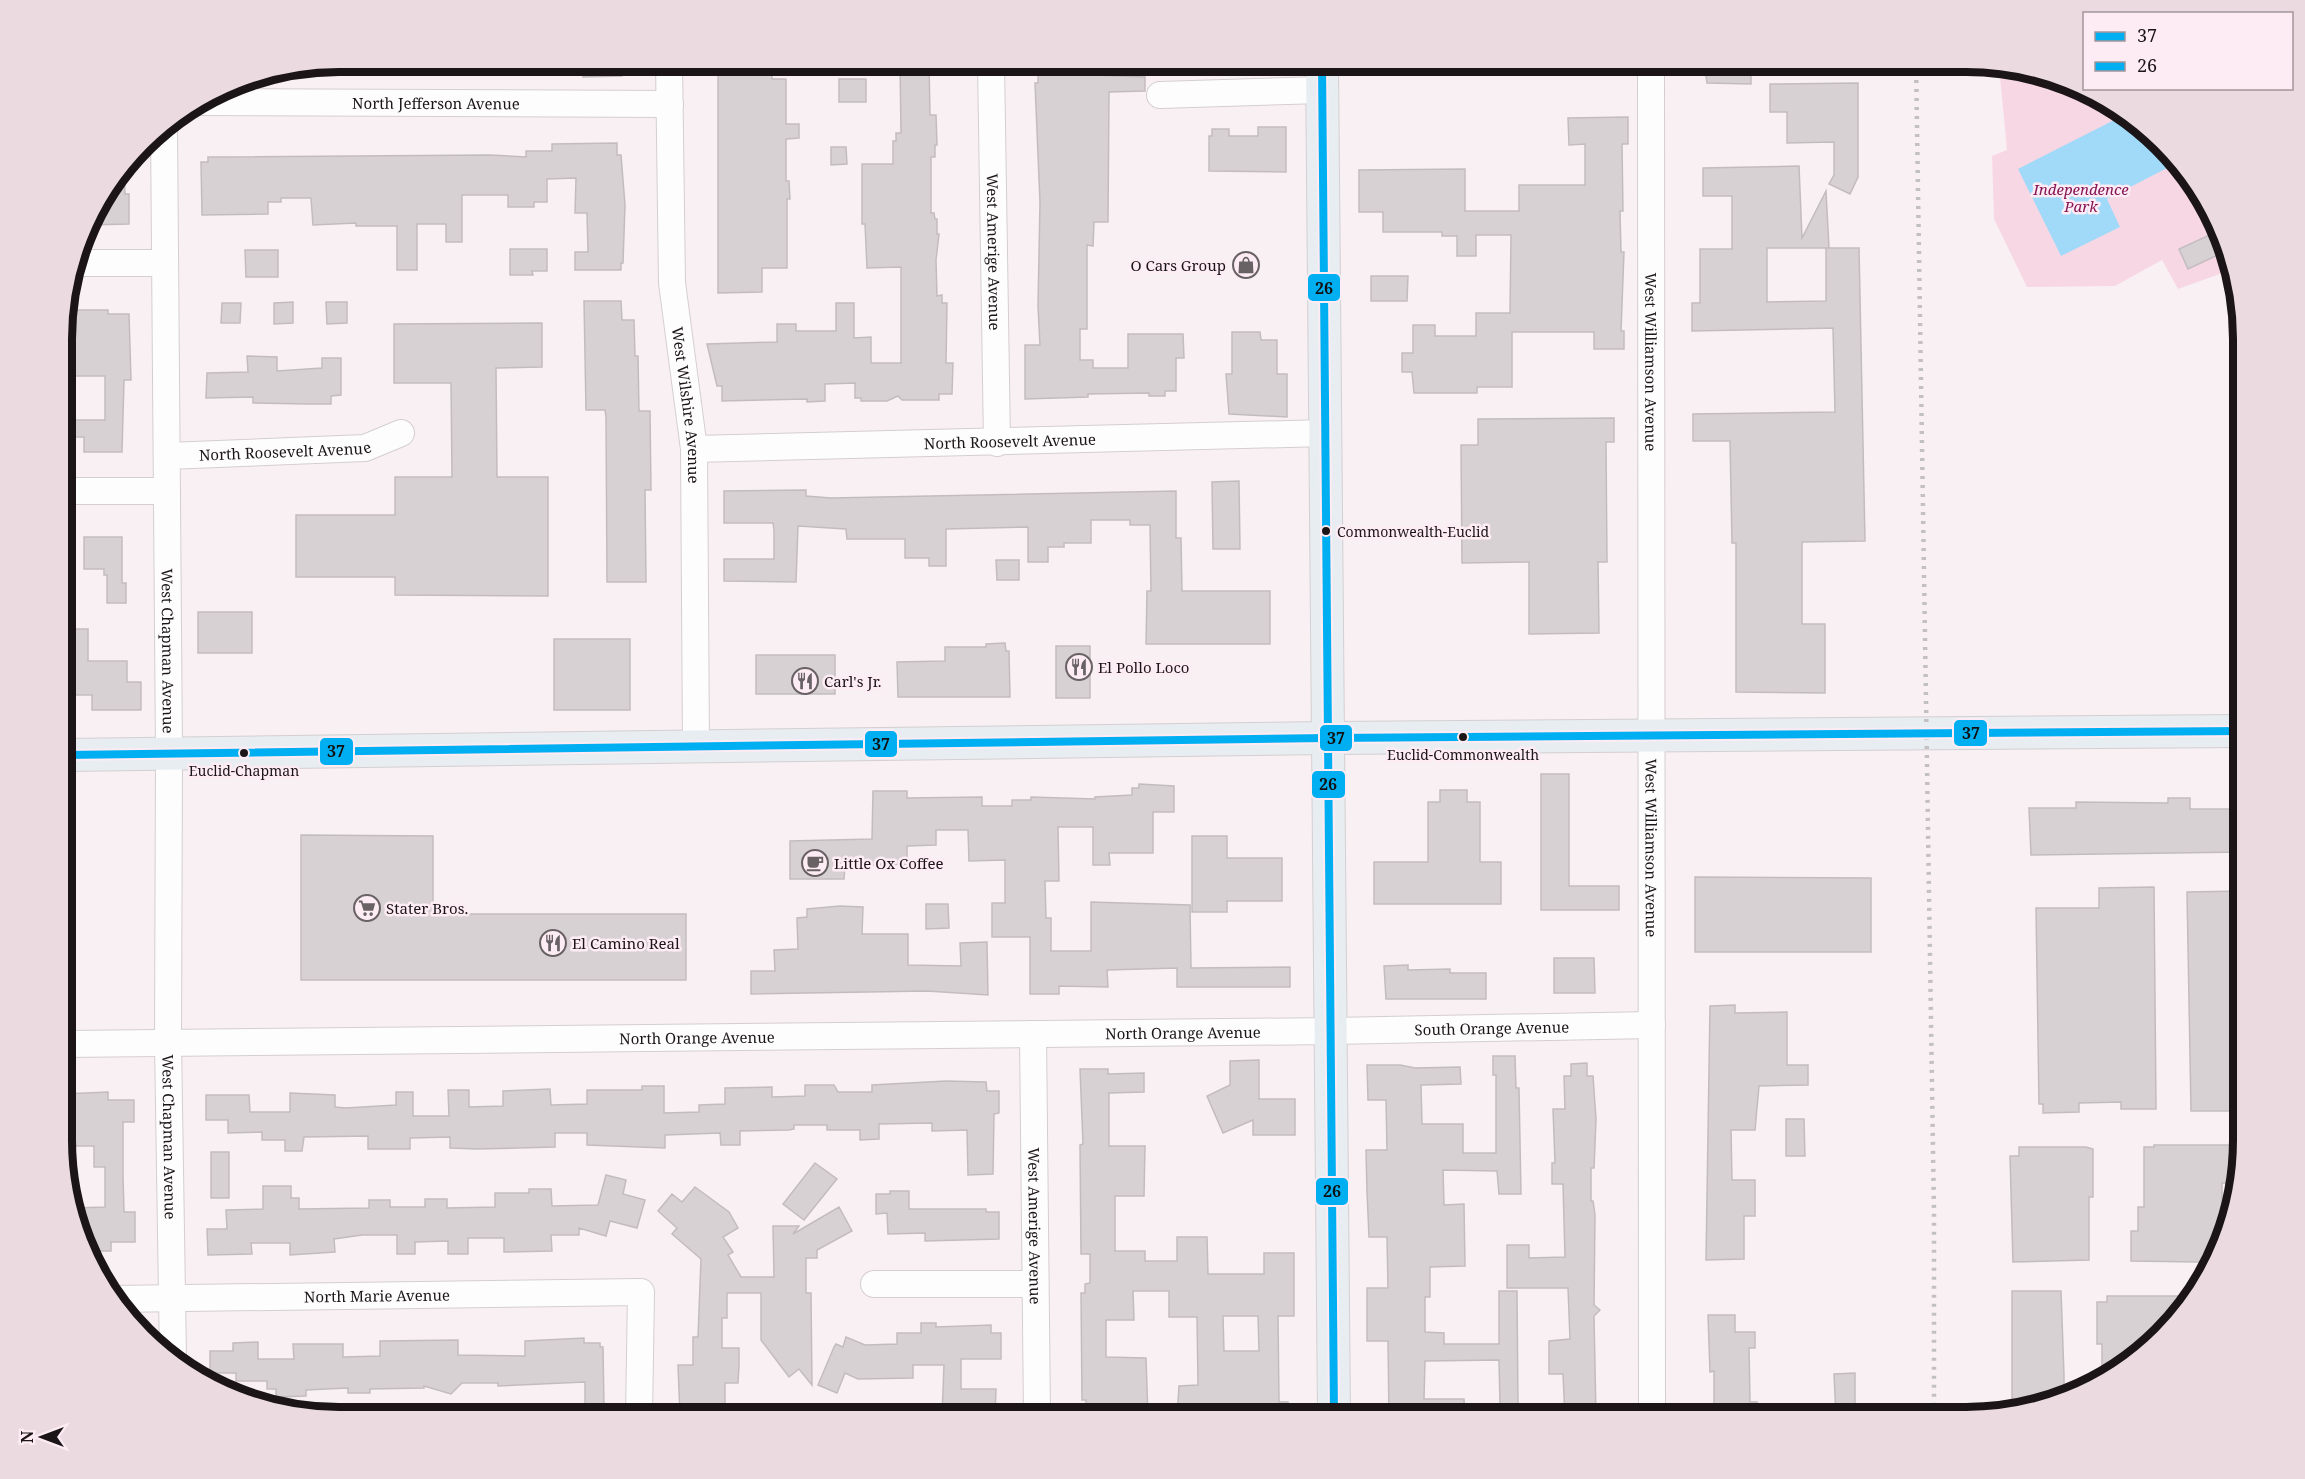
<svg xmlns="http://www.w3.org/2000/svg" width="2305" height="1479" viewBox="0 0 2305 1479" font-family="'Noto Serif',serif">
<rect width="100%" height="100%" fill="#f9f0f4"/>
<polygon fill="#f8d7e5" points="1999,67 2055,76 2120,108 2206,200 2228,271 2178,289 2162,260 2115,286 2027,287 1994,219 1992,156 2007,150"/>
<polygon fill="#a1daf8" points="2126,114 2173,165 2107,199 2120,227 2061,256 2018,169"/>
<g fill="#d8d1d4" stroke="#c3bcbf" stroke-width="1.5" fill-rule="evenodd">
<polygon points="583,62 622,62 622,76 583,77"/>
<polygon points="718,62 772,63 772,79 786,79 786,124 799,124 799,138 786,139 786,181 789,181 790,199 787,199 787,268 762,268 762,292 718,293"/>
<polygon points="900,62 929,62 930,115 936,115 937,145 935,145 935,157 931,157 931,213 934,213 935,219 937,219 937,234 939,234 936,260 937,296 942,295 942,303 947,303 946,363 953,363 952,394 939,394 939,400 902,400 898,396 887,401 861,401 861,398 855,398 855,383 825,384 825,401 807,402 807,399 722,401 722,386 717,386 707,344 777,342 777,324 796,324 796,331 836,331 836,303 854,303 854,338 871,337 871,363 901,363 901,267 867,268 865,224 862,224 862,164 893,164 893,141 896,141 896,133 901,133"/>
<polygon points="1038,62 1084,62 1084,64 1092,64 1092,75 1145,77 1145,91 1109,92 1108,222 1094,222 1093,246 1087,245 1087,329 1080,329 1080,360 1093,360 1093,368 1128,368 1128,334 1183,334 1184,358 1176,358 1176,391 1165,391 1165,396 1149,396 1149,393 1088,394 1088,397 1025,399 1025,345 1040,345 1038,306 1040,202 1035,83 1038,83"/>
<polygon points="1704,62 1751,62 1751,84 1707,83"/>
<rect x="839" y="79" width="27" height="23"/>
<polygon points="1858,83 1858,177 1850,194 1829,184 1834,175 1834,142 1787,143 1787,112 1770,112 1770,84"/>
<polygon points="1628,117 1628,144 1622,144 1623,211 1620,211 1621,252 1624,252 1621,331 1624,331 1624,349 1594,349 1594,332 1512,332 1512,387 1477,387 1477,393 1414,393 1412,372 1402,372 1402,353 1413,353 1413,325 1435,325 1435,336 1476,336 1476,313 1510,313 1511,235 1476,235 1476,256 1457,256 1457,236 1442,236 1442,232 1383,232 1383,212 1359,212 1359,170 1465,169 1465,211 1519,211 1519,185 1585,185 1585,144 1569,145 1568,118"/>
<polygon points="1258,127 1286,127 1286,172 1209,171 1209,136 1212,136 1212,129 1229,129 1229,136 1258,136"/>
<polygon points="617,143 617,155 621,155 625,205 623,263 621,263 621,270 575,270 575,252 588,252 587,213 575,213 576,178 547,179 547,202 534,202 534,207 508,207 508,195 462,195 462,242 446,242 446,224 417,224 417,270 397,270 397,226 356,226 356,223 313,225 311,198 281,198 281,202 268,202 268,214 202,215 201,162 208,162 208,157 490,155 526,157 526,151 552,151 552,144"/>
<polygon points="831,147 846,147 847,164 831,165"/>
<polygon points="1799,166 1802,238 1826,191 1829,248 1767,248 1767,302 1826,301 1826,248 1859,248 1865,541 1802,542 1802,624 1825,624 1825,693 1736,692 1736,543 1732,543 1730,441 1693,441 1693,414 1835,412 1833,328 1692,331 1692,303 1700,303 1700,249 1732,249 1732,196 1703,196 1703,168"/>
<polygon points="124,172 125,194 129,194 129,224 88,225 90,216"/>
<polygon points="2216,232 2222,253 2188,269 2179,249"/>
<polygon points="510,249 547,249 547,271 532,271 533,275 510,275"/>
<polygon points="245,250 278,250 278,277 246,277"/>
<polygon points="1371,276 1408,276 1407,301 1371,301"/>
<polygon points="584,301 621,301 622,320 634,320 635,356 638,356 639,411 650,411 651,490 645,490 646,582 607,582 606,417 605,410 586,410"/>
<polygon points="293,302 293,323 274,324 274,303"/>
<polygon points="326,302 347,302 347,323 327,324"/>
<polygon points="222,303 241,303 240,323 221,323"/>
<polygon points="64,310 108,310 108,314 129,314 131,380 124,380 122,452 84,452 84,437 64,437 64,420 105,420 105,376 65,376"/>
<polygon points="542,323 542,367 496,368 497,477 548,477 548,596 395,595 395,577 296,577 296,515 395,515 395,477 452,477 451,383 394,383 394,324"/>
<polygon points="1232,332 1260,332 1261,340 1277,340 1277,374 1287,374 1287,417 1229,414 1226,374 1232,374"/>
<polygon points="247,356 277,357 277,371 322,368 322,358 341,358 341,395 331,396 331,404 307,404 253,403 253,397 206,398 207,373 248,372"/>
<polygon points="1614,418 1614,442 1606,442 1607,562 1598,562 1599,633 1529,634 1529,562 1462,563 1461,445 1478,445 1478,419"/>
<polygon points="1239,481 1240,549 1213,549 1212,482"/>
<polygon points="806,490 806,496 831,498 1176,491 1176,538 1181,538 1182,591 1270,591 1270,644 1146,644 1147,591 1151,591 1150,525 1130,525 1130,520 1091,520 1091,543 1064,543 1064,547 1048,547 1048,562 1028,562 1028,527 946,529 946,566 929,566 929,558 905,558 905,539 847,539 846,529 798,526 796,582 724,581 724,559 774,559 774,530 773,523 724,523 724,491"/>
<polygon points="84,537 122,537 122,583 126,583 126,603 107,603 107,575 104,575 104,569 84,569"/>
<polygon points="996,560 1019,560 1019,580 997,580"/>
<rect x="198" y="612" width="54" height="41"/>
<polygon points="66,629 88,629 88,661 127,661 127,682 141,682 141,710 92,710 92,695 64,695"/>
<rect x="554" y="639" width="76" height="71"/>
<polygon points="1005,643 1006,651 1009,651 1010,697 898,697 897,662 945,661 945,647 986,647 986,644"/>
<rect x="1056" y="646" width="34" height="52"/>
<rect x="756" y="655" width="79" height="39"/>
<polygon points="1541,774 1569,774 1569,886 1619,886 1619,910 1541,910"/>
<polygon points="1139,784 1174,786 1174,812 1153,812 1153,853 1109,853 1110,865 1093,865 1093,827 1058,827 1059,881 1045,881 1046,918 1051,918 1051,951 1091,951 1091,902 1190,905 1191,968 1290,967 1290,987 1177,987 1177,968 1107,970 1108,987 1059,986 1059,994 1030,994 1030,937 992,937 992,903 1005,903 1005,860 969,861 968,830 936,830 936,845 907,846 907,864 845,866 844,879 790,879 790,841 872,839 873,791 907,791 907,798 982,797 982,806 1012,806 1012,800 1031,800 1031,797 1095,799 1095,797 1132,795 1132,788 1139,788"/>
<polygon points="1440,790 1467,790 1467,802 1480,802 1480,862 1501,862 1501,904 1374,904 1374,862 1428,862 1428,802 1440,802"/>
<polygon points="2168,798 2190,798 2190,809 2243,809 2243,852 2031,855 2029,808 2076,808 2076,802 2168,803"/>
<polygon points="301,835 433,836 433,914 686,914 686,980 301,980"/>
<polygon points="1192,836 1227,836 1227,858 1282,858 1282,901 1227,901 1227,912 1192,912"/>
<polygon points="1695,877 1871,878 1871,952 1695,952"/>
<polygon points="2154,887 2156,1109 2121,1109 2121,1102 2079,1103 2079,1112 2043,1113 2043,1104 2039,1104 2036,908 2099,908 2099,888"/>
<polygon points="2242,891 2242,970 2239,970 2239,1005 2233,1005 2233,1036 2243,1036 2243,1111 2191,1111 2187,892"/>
<polygon points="926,904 948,904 949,928 926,929"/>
<polygon points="840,906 863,907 862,934 908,934 908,965 961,966 960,943 987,942 988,995 927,991 751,994 751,971 775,971 774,950 798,949 797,918 807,917 807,909"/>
<polygon points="1554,958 1594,958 1595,993 1554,993"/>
<polygon points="1408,965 1408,970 1450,969 1450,973 1486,973 1486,999 1386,999 1384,966"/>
<polygon points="1735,1005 1735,1013 1787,1012 1787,1065 1808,1065 1808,1085 1759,1086 1755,1130 1731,1130 1732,1180 1755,1180 1755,1216 1744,1216 1744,1259 1706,1260 1710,1006"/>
<polygon points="1493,1056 1515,1056 1516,1088 1519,1088 1521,1194 1499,1194 1497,1171 1443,1170 1444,1205 1464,1204 1465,1266 1430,1267 1430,1297 1425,1297 1425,1332 1444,1333 1444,1344 1499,1344 1499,1291 1517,1291 1518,1405 1500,1405 1499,1360 1425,1361 1424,1399 1464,1399 1465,1417 1389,1417 1388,1341 1367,1341 1367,1288 1388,1288 1387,1237 1369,1237 1367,1192 1366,1150 1387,1150 1386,1100 1368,1100 1367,1065 1400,1065 1415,1068 1460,1067 1461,1084 1421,1085 1422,1124 1463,1124 1463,1153 1496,1153 1496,1075 1493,1075"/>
<polygon points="1259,1060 1259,1099 1295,1099 1295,1135 1253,1135 1253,1120 1223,1133 1207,1096 1230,1085 1230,1061"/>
<polygon points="1587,1063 1587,1076 1593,1076 1596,1119 1594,1168 1591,1168 1591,1201 1593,1201 1595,1215 1594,1305 1600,1310 1594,1316 1596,1417 1565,1417 1563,1374 1549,1374 1549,1341 1570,1339 1568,1288 1507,1288 1507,1245 1529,1245 1529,1258 1565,1257 1563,1184 1552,1184 1552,1163 1555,1163 1553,1109 1565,1109 1564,1076 1571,1076 1571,1064"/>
<path d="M1080,1069H1108V1074L1144,1073V1092L1109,1093V1146H1145L1144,1196H1115V1251H1145V1261H1177V1237H1207L1208,1274H1264V1253H1294V1316H1278L1279,1402H1288V1417H1177L1179,1386L1198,1385L1197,1317H1169V1291H1133L1134,1320H1106V1357L1146,1358L1148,1417H1086V1400H1082L1081,1293H1085V1284L1090,1283V1254H1081L1080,1145L1083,1144ZM1223,1316H1258L1259,1351H1224Z"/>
<polygon points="946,1081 986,1082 987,1091 999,1091 999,1113 994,1114 993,1174 968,1175 967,1130 932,1131 932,1123 879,1124 879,1139 860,1140 860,1130 827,1130 827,1125 794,1125 794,1129 789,1130 740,1131 740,1145 721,1145 720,1133 665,1135 665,1148 587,1145 587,1133 555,1133 555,1147 477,1149 450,1148 450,1137 410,1138 410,1149 368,1149 368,1136 304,1137 302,1151 285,1151 285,1140 262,1140 262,1132 228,1133 228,1120 206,1120 206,1095 249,1095 250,1112 290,1112 290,1093 335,1095 335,1107 346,1108 396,1105 396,1092 413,1092 413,1116 449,1116 448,1090 469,1090 469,1107 503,1106 503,1091 550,1089 551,1105 587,1104 587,1090 642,1090 642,1086 664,1086 664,1113 699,1112 699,1105 725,1104 725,1088 772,1087 772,1097 805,1096 805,1085 834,1085 838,1092 872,1092 872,1085"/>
<polygon points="108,1092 108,1100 134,1100 134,1122 123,1122 123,1176 124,1212 135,1212 135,1242 111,1242 111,1251 92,1251 76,1208 105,1207 105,1167 94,1167 94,1146 64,1146 64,1094"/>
<polygon points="1786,1119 1804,1119 1805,1156 1786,1156"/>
<polygon points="2154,1145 2243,1145 2238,1183 2222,1183 2222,1218 2231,1218 2229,1229 2214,1258 2198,1262 2131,1261 2131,1231 2138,1231 2138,1207 2144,1207 2144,1147 2154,1147"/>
<polygon points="2019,1147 2086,1147 2093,1149 2093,1197 2089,1197 2089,1260 2013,1262 2010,1156 2019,1156"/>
<rect x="211" y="1152" width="18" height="46"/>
<polygon points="815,1163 837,1179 804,1220 783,1204"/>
<polygon points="606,1175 626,1180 623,1194 645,1200 637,1228 610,1221 606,1236 579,1228 579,1235 551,1235 552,1251 504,1252 504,1238 468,1238 468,1254 448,1254 448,1241 415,1242 415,1254 397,1254 397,1235 362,1235 334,1239 335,1252 290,1255 290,1243 251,1243 252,1254 208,1255 207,1229 227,1229 226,1210 263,1209 263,1186 291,1186 291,1198 299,1198 299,1209 369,1208 369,1200 390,1200 390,1207 425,1207 425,1199 447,1199 447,1208 495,1207 495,1193 529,1193 529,1189 551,1189 552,1206 598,1205"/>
<polygon points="695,1187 729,1212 738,1228 723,1237 733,1252 728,1255 741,1277 774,1277 773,1226 799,1226 793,1234 839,1207 852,1231 817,1250 817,1258 806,1258 806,1293 811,1293 812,1385 799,1369 789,1377 761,1340 761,1293 727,1293 727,1318 722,1318 722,1348 739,1348 739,1365 738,1383 725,1383 725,1417 680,1415 678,1365 693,1365 693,1337 698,1337 701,1259 672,1234 677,1228 658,1211 672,1194 682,1202"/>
<polygon points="890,1191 909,1191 909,1209 986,1209 986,1212 999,1212 999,1239 925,1241 925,1233 888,1234 887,1213 876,1214 876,1194 890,1194"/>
<polygon points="2012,1291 2061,1291 2064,1375 2064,1393 2012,1408"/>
<polygon points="2107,1296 2195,1296 2102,1381 2102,1344 2097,1344 2097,1302 2107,1302"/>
<polygon points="1708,1315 1735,1315 1735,1332 1755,1332 1755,1348 1749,1348 1750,1402 1757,1402 1757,1417 1714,1417 1714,1371 1710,1372"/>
<polygon points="921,1323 936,1323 936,1327 991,1325 991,1333 1001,1333 1001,1359 961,1359 961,1389 996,1389 995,1417 942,1417 944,1365 913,1365 913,1378 858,1379 845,1373 837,1393 818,1385 834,1347 836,1344 843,1347 846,1337 865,1345 897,1344 897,1333 921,1333"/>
<polygon points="584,1338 584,1343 600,1343 600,1347 603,1347 604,1408 585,1408 585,1382 498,1386 498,1383 462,1383 451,1394 424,1386 424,1388 370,1389 370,1393 348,1393 348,1388 306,1390 306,1396 276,1397 276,1389 267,1389 267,1381 236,1381 236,1373 210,1373 210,1351 233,1351 233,1343 258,1342 258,1359 294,1359 293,1344 343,1344 343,1357 380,1356 380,1341 458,1340 458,1355 525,1356 525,1341"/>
<polygon points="1855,1373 1855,1417 1836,1417 1834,1374"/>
</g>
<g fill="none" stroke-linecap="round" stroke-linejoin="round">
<defs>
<g id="minor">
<path id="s1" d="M669,62L672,283L694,449L696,748"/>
<path id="s2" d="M991,62L997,443"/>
<path id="s3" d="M1651,62L1652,1417"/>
<polyline points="1160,95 1322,90"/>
<path id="s4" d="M202,102L670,104"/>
<path id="s5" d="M164,125L169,754L168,1042L173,1359"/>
<polyline points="76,263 165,263"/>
<path id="s6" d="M694,449L1326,433"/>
<path id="s7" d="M167,456L365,448L401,433"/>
<polyline points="64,491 167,491"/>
<path id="s8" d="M1033,1034L1037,1417"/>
<path id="s9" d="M64,1044L1331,1031L1652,1025"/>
<polyline points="874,1284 1035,1284"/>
<path id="s10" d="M113,1299L641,1292L639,1417"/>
</g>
<g id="major">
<polyline points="1322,62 1334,1417"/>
<polyline points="64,755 1329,738 2243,731"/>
</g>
</defs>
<use href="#minor" stroke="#d4ced0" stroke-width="28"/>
<use href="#major" stroke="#d4cfd1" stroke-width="34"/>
<use href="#minor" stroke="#fefdfd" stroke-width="26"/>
<use href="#major" stroke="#e7edf1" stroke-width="32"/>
<polyline stroke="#c3c0c1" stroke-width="4.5" stroke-dasharray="3 6" stroke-linecap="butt" points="1916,62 1934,1212 1934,1417"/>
<defs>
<polyline id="bus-1" points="64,755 1329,738 2243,731"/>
<polyline id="bus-2" points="1322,62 1334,1417"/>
</defs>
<use href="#bus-1" stroke="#fdecf3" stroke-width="12"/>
<use href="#bus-2" stroke="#fdecf3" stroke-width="12"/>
<use href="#bus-1" stroke="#00aff2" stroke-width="8"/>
<use href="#bus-2" stroke="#00aff2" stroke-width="8"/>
</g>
<defs>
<symbol id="shop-ring" viewBox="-11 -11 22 22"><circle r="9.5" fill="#fdecf3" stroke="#696264" stroke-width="1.5"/><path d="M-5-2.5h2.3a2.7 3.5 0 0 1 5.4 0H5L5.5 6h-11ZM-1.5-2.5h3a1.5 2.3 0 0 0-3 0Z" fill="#696264"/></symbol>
<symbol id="restaurant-ring" viewBox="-11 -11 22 22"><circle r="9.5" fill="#fdecf3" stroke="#696264" stroke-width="1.5"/><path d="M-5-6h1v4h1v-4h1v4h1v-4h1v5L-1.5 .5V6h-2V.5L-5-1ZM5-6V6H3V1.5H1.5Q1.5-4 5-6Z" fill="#696264"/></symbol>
<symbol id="cafe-ring" viewBox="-11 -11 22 22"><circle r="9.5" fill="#fdecf3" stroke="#696264" stroke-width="1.5"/><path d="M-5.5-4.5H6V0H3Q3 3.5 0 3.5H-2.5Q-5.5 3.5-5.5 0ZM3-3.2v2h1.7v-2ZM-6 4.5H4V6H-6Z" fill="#696264"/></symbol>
<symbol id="supermarket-ring" viewBox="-11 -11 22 22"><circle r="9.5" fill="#fdecf3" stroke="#696264" stroke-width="1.5"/><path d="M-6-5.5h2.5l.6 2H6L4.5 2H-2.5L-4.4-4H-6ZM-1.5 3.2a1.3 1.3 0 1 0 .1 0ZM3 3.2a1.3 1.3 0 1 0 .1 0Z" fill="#696264"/></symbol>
</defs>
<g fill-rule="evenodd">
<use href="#shop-ring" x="1231" y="250" width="30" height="30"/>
<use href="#restaurant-ring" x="1064" y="652" width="30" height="30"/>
<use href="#restaurant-ring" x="790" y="666" width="30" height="30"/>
<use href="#cafe-ring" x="800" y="848" width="30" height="30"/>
<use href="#supermarket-ring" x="352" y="893" width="30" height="30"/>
<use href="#restaurant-ring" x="538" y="928" width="30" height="30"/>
</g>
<g fill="#1b1517" stroke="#fdecf3" stroke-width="2">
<circle cx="1326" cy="531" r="5"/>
<circle cx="1463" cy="737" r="5"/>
<circle cx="244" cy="753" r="5"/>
</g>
<g text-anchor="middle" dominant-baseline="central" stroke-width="5" stroke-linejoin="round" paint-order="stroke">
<g font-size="14" fill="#1b1517" stroke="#fdecf3">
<text x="1337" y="531" text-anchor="start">Commonwealth-Euclid</text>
<text x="1463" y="754">Euclid-Commonwealth</text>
<text x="244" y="770">Euclid-Chapman</text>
</g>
<g font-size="15" fill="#1b1517" stroke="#fdecf3">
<text stroke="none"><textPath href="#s4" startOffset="234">North Jefferson Avenue</textPath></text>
<text stroke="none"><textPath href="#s2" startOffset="190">West Amerige Avenue</textPath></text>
<text stroke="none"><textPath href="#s3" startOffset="300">West Williamson Avenue</textPath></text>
<text stroke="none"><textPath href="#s1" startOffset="344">West Wilshire Avenue</textPath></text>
<text stroke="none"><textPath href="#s6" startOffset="316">North Roosevelt Avenue</textPath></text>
<text stroke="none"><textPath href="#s7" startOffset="118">North Roosevelt Avenue</textPath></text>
<text stroke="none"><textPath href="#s5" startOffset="526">West Chapman Avenue</textPath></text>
<text stroke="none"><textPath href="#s3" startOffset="786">West Williamson Avenue</textPath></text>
<text stroke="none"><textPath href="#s9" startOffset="1428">South Orange Avenue</textPath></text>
<text stroke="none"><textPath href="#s9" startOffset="1119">North Orange Avenue</textPath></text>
<text stroke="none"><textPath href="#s9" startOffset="633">North Orange Avenue</textPath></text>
<text stroke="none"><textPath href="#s5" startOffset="1012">West Chapman Avenue</textPath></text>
<text stroke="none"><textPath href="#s8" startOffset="192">West Amerige Avenue</textPath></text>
<text stroke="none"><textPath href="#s10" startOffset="264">North Marie Avenue</textPath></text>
</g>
<g font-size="15" font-style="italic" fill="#861656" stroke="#fdecf3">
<text x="2081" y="189">Independence<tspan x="2081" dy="17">Park</tspan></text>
</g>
<g font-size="15" fill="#1b1517" stroke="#fdecf3" text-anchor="start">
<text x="1226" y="265" text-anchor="end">O Cars Group</text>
<text x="1098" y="667">El Pollo Loco</text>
<text x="824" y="681">Carl's Jr.</text>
<text x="834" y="863">Little Ox Coffee</text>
<text x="386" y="908">Stater Bros.</text>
<text x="572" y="943">El Camino Real</text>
</g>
</g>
<path d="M0 0H2305V1479H0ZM339 72H1966A267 267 0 0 1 2233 339V1140A267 267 0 0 1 1966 1407H339A267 267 0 0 1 72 1140V339A267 267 0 0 1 339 72Z" fill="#ebdbe1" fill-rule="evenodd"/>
<path fill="none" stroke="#1b1517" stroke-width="8" d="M339 72H1966A267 267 0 0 1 2233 339V1140A267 267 0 0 1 1966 1407H339A267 267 0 0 1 72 1140V339A267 267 0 0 1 339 72Z"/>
<g stroke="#fdecf3" stroke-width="2">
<rect x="1307" y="273" width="34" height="29" rx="6" fill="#00aff2"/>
<rect x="1953" y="719" width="35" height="28" rx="6" fill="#00aff2"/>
<rect x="1319" y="724" width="34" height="28" rx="6" fill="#00aff2"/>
<rect x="864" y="730" width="34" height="28" rx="6" fill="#00aff2"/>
<rect x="319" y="737" width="35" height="29" rx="6" fill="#00aff2"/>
<rect x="1311" y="770" width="35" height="29" rx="6" fill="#00aff2"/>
<rect x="1315" y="1177" width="34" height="29" rx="6" fill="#00aff2"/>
</g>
<g font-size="16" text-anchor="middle" font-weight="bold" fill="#111">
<text x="1324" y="294">26</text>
<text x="1971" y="739">37</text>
<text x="1336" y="744">37</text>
<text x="881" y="750">37</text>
<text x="336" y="757">37</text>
<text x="1328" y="790">26</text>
<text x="1332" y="1197">26</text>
</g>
<rect x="2083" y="12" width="210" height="78" fill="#fdecf3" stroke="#a3969b" stroke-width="1.5"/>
<rect x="2095" y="32" width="30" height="9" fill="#00aff2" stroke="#a3969b" stroke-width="1.5"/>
<text x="2137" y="42" font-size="18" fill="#1b1517">37</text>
<rect x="2095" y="62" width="30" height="9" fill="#00aff2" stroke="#a3969b" stroke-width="1.5"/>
<text x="2137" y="72" font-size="18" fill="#1b1517">26</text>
<g transform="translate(42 1437) rotate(270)" stroke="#fdecf3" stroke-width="4.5" paint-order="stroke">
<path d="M0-4.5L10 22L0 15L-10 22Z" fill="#1b1517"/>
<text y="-9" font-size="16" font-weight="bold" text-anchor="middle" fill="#1b1517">N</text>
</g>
</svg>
